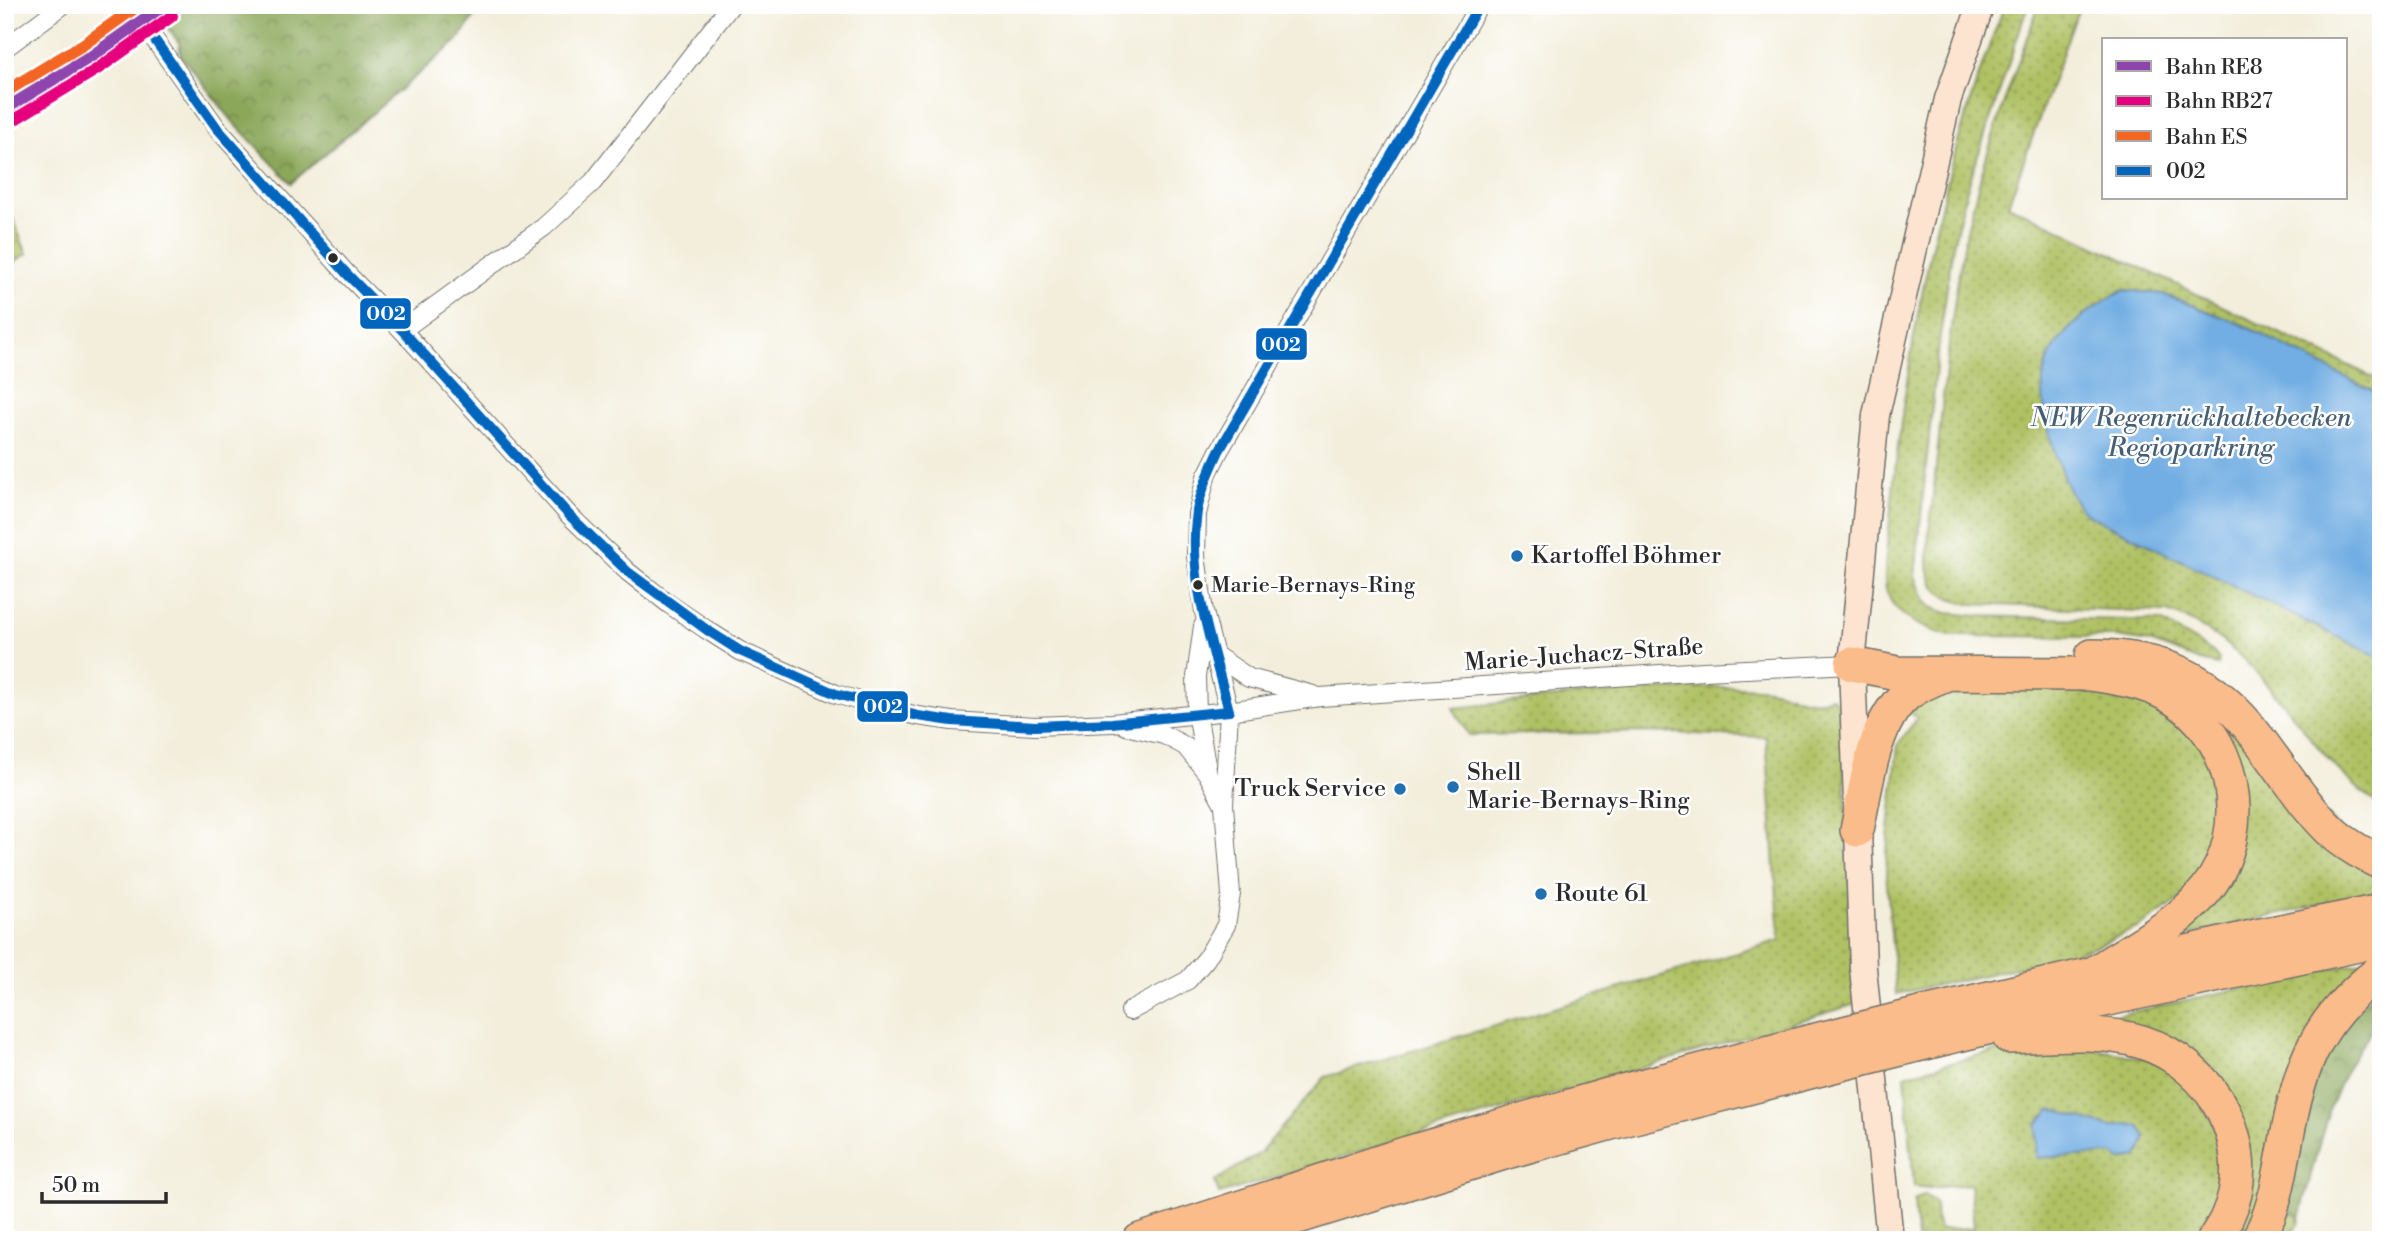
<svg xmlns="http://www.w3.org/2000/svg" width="2386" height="1245" viewBox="0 0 2386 1245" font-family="'Libre Bodoni',serif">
<defs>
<pattern id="grass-dots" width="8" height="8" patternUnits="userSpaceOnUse" patternTransform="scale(1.75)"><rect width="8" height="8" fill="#afc164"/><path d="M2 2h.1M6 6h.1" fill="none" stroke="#8f9d53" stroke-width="1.8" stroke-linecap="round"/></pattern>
<pattern id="forest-crowns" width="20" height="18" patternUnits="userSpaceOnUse" patternTransform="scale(1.75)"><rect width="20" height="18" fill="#8ba75a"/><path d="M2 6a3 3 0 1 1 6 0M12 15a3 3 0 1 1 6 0" fill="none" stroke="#72884b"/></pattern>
</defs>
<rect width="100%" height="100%" fill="#fff"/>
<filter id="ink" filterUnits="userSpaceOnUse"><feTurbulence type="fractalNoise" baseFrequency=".0143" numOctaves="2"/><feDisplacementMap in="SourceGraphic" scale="14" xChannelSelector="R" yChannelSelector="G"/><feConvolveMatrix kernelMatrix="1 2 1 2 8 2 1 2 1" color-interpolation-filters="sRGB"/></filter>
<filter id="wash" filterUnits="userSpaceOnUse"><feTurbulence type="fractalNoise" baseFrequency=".00686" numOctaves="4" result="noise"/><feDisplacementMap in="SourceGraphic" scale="28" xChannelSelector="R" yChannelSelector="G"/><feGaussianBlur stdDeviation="1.57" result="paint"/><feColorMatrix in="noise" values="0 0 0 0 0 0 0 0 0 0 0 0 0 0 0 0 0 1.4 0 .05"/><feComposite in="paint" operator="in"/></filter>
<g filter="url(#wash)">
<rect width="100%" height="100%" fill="#f3eedb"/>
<g fill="url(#grass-dots)" stroke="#6d7648" stroke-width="2">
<path d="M2005,5H2028L1967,189L1953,245L1937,358L1915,576L1925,601L1933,608L1947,613L1979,616L2161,621L2213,652L2219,659L2218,665L2200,661L2150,642L2117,637L1950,636C1926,630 1897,619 1887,593C1881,576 1890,527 1891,508C1908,339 1941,163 2005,5Z"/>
<path d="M2039,5H2080L2008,205L2381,381V395L2316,363L2163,294L2124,290L2106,300L2067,331L2047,360L2090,516L2381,658V806C2299,752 2267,644 2167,612L1970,604C1923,595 1927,572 1929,531C1940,438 1946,343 1963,250C1979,167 2010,84 2039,5Z"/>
<polygon points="5,200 27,254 5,267"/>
<polygon points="2050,683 2155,699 2188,724 2210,757 2223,809 2197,888 2139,927 2093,947 2044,962 1896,994 1886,872 1888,839 1898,744 1917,718 1905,707 1940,685"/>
<polygon points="2195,683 2381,870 2381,891 2159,942 2214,895 2219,734"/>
<path d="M1713,687C1733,687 1754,686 1774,690C1795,695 1810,706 1832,697L1835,700L1842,720L1856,1004L1219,1194L1215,1181L1260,1153L1325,1077L1780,940L1766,737L1648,732L1469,735L1453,708L1586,694Z"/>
<polygon points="2381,958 2249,1240 2224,1240 2237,1216 2213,1083 2080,1023"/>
<polygon points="2067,1044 2159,1061 2195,1087 2227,1149 2225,1199 2204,1240 1917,1240 1914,1200 1924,1195 1934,1201 1939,1230 1974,1228 1970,1184 1929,1188 1914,1186 1905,1075 1991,1052"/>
<polygon points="2290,1211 2299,1216 2299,1223 2288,1240 2268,1240 2279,1219"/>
</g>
<g fill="url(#forest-crowns)" stroke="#5b6942" stroke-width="2">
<polygon points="151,5 483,5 457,41 291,183 234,123 181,56 179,43"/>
<path d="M2381,985V1022C2332,1066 2315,1161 2299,1223V1216L2290,1211L2279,1219L2311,1084L2344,1024Z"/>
</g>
<g fill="#72aee3" stroke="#4e6c87" stroke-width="2">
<path d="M2124,290L2163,294L2241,324L2381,395V658L2090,516C2086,513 2081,509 2078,505C2058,477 2033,396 2047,362C2061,328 2093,306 2124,290Z"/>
<polygon points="2051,1109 2111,1127 2127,1124 2139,1126 2146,1138 2138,1157 2120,1160 2113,1154 2036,1158 2037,1124"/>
</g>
</g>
<g filter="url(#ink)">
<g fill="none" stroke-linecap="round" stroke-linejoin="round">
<defs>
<g id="street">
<polyline points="130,5 217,128 346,273 402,330 569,515 628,572 669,604 707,630 740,651 836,694 873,705 918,716 952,721 1035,726 1112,723 1229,711 1320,697 1704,671 1852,664"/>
<polyline points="5,48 63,5"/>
<polyline points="402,330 544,227 593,182 731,5"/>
<polyline points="1203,626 1196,677 1197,713 1208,775 1223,803"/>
<polyline points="1215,655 1249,678 1313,695"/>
<polyline points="1126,726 1164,735 1185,746 1207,773"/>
<polyline points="1130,1011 1188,980 1206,959 1226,925 1231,894 1224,805 1229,711 1204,612 1196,556 1197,514 1206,477 1219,451 1479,5"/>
</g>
<polyline id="secondary" points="1890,1240 1863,968 1852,664 1876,415 1948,99 1981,5"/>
<g id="highway">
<path d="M2092,656C2164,656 2215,681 2258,738C2282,769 2303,804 2331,831C2346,845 2363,854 2381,863"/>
<path d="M1852,664L1897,673L2091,674C2117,678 2145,682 2168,695C2236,733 2254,830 2206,890C2178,925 2132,948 2094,973"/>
<path d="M1857,830C1866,789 1872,724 1906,695C1917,686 1931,680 1944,675"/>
<polyline points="1924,1013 2256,936 2381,911"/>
<path d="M2009,1037C2052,1035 2100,1029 2142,1042C2212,1064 2260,1146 2227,1217C2224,1225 2218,1232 2214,1240"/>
<polyline points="1929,1042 2099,1001 2381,940"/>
<polyline points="1140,1240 1407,1153 1604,1096 1812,1041"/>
<polyline points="1224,1240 1507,1152 1611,1123 1821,1069"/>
<path d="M2257,1240C2272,1218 2278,1184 2283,1158C2299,1072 2308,1027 2381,970"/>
</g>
</defs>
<use href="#street" stroke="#716f69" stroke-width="20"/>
<use href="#secondary" stroke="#716f69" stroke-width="29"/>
<use href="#highway" stroke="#716f69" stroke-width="36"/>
<use href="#street" stroke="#fff" stroke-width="18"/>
<use href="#secondary" stroke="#fde4d0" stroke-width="26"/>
<use href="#highway" stroke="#f9bc8a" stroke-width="33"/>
<defs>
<g id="highway-bridge">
<polyline points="1812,1041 1924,1013"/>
<polyline points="1821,1069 1929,1042"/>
</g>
</defs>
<use href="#highway-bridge" stroke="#716f69" stroke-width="36" stroke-linecap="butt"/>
<use href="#highway-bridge" stroke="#f9bc8a" stroke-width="33"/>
<defs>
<g id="bus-1">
<polyline points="130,5 217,128 346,273 402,330 569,515 628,572 707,630 740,651 836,694 918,716 952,721 1035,726 1112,723 1229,711"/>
<path d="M1229,711C1213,647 1187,578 1197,511C1201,490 1210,470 1219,451L1479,5"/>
</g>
</defs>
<use href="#bus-1" stroke="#fff" stroke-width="16"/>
<use href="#bus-1" stroke="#0065bd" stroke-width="10"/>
<defs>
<polyline id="rail-1" points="5,109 92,56 164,5"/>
<polyline id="rail-2" points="12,121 99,68 172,16"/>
<polyline id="rail-3" points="5,92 84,44 139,5"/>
</defs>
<use href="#rail-1" stroke="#fff" stroke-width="18"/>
<use href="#rail-2" stroke="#fff" stroke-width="18"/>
<use href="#rail-3" stroke="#fff" stroke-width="18"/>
<use href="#rail-1" stroke="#8e44ad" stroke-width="12"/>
<use href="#rail-2" stroke="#e5007d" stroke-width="12"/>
<use href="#rail-3" stroke="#f26522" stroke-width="12"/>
</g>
</g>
<g fill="#2b2b2b" stroke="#fff" stroke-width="2.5">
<circle cx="333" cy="258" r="6"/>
<circle cx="1198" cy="585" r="6"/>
</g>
<g fill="#1f6fb2" stroke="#fff" stroke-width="2.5">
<circle cx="1517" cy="556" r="7"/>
<circle cx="1453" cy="787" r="7"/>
<circle cx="1400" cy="789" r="7"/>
<circle cx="1541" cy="894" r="7"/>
</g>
<g text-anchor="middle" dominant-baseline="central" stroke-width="5" stroke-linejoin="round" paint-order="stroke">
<g font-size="22" fill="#2b2b2b" stroke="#fff" text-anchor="start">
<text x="1211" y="585">Marie-Bernays-Ring</text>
</g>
<g font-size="24" fill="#2b2b2b" stroke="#fff" text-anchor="start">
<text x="1531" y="556">Kartoffel Böhmer</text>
<text x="1467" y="773">Shell<tspan x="1467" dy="28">Marie-Bernays-Ring</tspan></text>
<text x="1386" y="789" text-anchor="end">Truck Service</text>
<text x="1555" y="894">Route 61</text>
</g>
<g font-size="24" fill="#2b2b2b" stroke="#fff">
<text transform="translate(1584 655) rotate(-4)">Marie-Juchacz-Straße</text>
</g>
<g font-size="26" font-style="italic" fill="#475f75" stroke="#fff">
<text x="2191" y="418">NEW Regenrückhaltebecken<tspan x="2191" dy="30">Regioparkring</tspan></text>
</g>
</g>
<g stroke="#fff" stroke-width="2.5">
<rect x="359" y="297" width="53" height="33" rx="7" fill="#0065bd"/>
<rect x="1255" y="327" width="53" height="34" rx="7" fill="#0065bd"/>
<rect x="856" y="690" width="53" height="33" rx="7" fill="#0065bd"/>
</g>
<g font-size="19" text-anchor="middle" font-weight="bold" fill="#fff">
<text x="386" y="320">002</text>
<text x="1281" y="351">002</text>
<text x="883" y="713">002</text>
</g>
<rect width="2386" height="1245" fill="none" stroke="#fff" stroke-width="28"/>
<rect x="2102" y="38" width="245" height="161" fill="#ffffff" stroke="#aaaaaa" stroke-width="2"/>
<rect x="2116" y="61" width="35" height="10" fill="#8e44ad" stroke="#aaaaaa" stroke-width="2"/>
<text x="2166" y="74" font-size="21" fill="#2b2b2b">Bahn RE8</text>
<rect x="2116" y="96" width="35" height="10" fill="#e5007d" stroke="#aaaaaa" stroke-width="2"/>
<text x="2166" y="108" font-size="21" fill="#2b2b2b">Bahn RB27</text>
<rect x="2116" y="131" width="35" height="10" fill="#f26522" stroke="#aaaaaa" stroke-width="2"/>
<text x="2166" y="144" font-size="21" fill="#2b2b2b">Bahn ES</text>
<rect x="2116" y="166" width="35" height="10" fill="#0065bd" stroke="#aaaaaa" stroke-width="2"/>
<text x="2166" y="178" font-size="21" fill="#2b2b2b">002</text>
<path d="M42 1192v10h124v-10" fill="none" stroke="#2b2b2b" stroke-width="3.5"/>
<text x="52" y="1192" font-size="21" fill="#2b2b2b" stroke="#ffffff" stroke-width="5" paint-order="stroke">50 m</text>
</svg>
